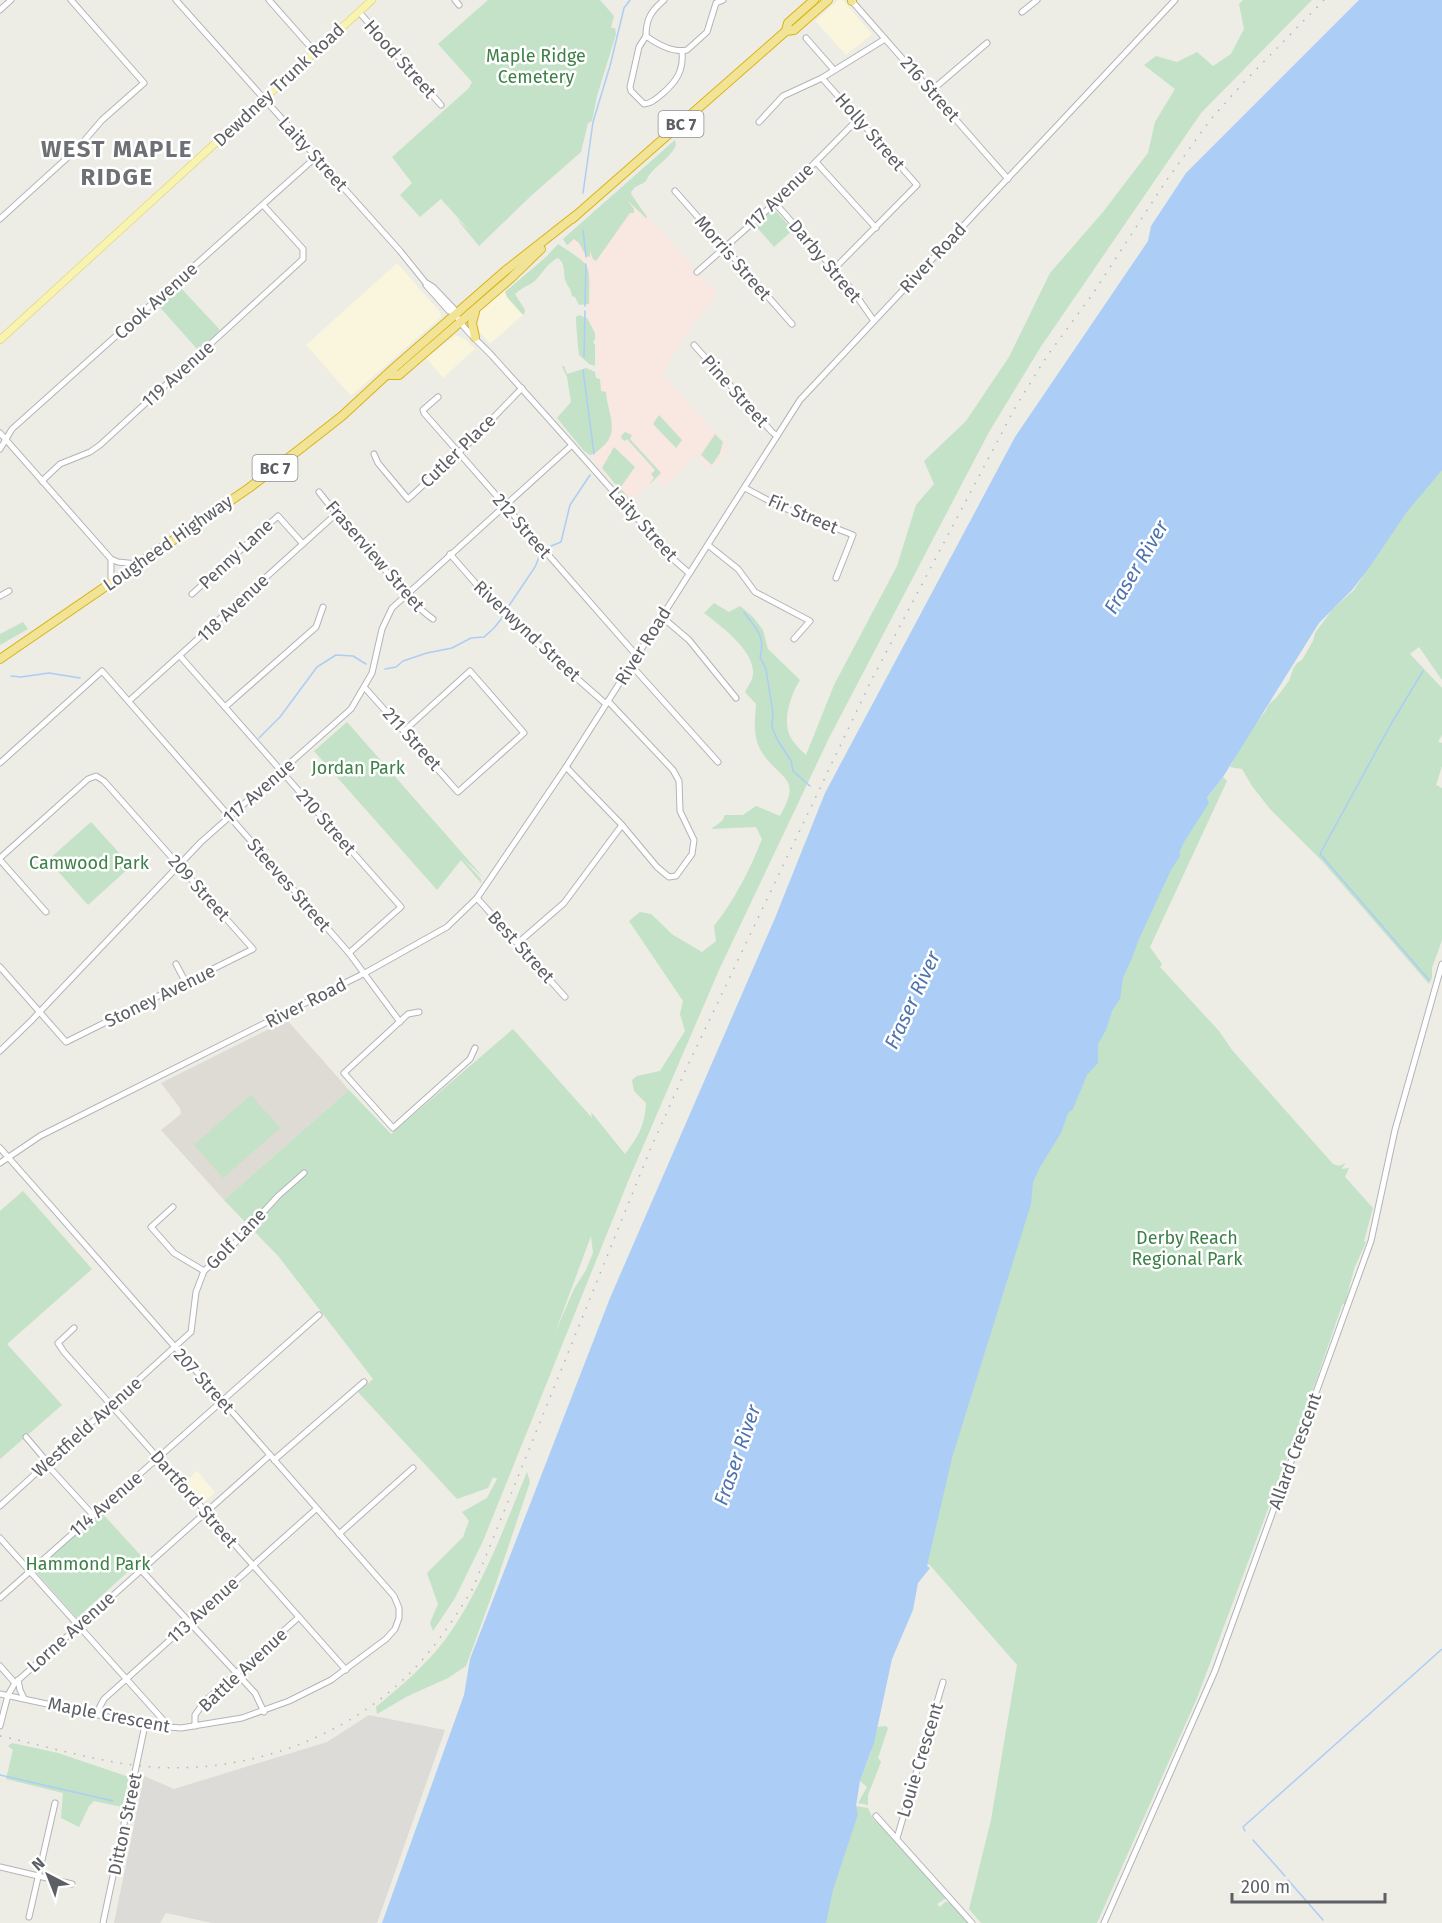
<svg xmlns="http://www.w3.org/2000/svg" width="1442" height="1923" viewBox="0 0 1442 1923" font-family="'Fira Sans',sans-serif">
<rect width="100%" height="100%" fill="#edece5"/>
<g fill="#faf6dd">
<polygon points="838,0 843,0 872,34 846,55 815,21"/>
<polygon points="397,263 440,312 441,317 351,396 306,345"/>
<polygon points="505,290 525,313 490,344 477,329 475,324 479,312"/>
<polygon points="456,335 466,340 475,349 443,378 426,358"/>
<polygon points="197,1471 215,1492 203,1503 185,1482"/>
</g>
<polygon fill="#dcdbd7" points="369,1715 445,1730 377,1923 212,1923 166,1913 160,1923 114,1923 144,1776 174,1789 327,1742"/>
<polygon fill="#dddbd3" points="287,1020 349,1090 224,1200 161,1130 181,1114 180,1108 161,1083"/>
<polygon fill="#f9e7e2" points="623,189 717,293 685,336 662,374 730,449 710,470 695,454 679,474 677,473 666,488 656,479 629,502 592,458 602,412 596,340 588,323 589,291 583,261 565,240"/>
<g fill="#c3e2c7" fill-rule="evenodd">
<polygon points="488,0 600,0 614,16 611,28 615,28 616,34 597,96 592,121 588,123 581,152 532,195 479,246 456,218 469,230 441,199 420,217 400,195 412,183 392,157 469,88 472,82 438,44"/>
<path d="M1243,0H1312L1201,113L1040,348L989,432L829,738L719,970L629,1179L483,1541L455,1598L433,1631L430,1623L438,1604L427,1573L463,1537L469,1521L462,1512L487,1498L497,1479L493,1477L488,1488L457,1499L358,1392L373,1379L279,1257L224,1200L349,1090L391,1134L513,1029L592,1118L591,1112L625,1154C638,1137 645,1125 646,1103L634,1091L632,1080L637,1076L660,1071L685,1031L680,1014L683,1001L629,921L640,912L651,914L673,935L702,952L716,941L714,926C735,899 750,870 762,839L756,827L711,829L722,821L725,815H743L756,806L780,816C802,777 782,781 763,754C752,738 755,721 756,704L745,692C748,686 753,680 753,674C755,651 721,626 704,613L714,603L729,612L740,606L753,617L763,630L768,649L800,680C791,694 782,720 790,736C793,743 801,750 806,755L834,685L897,566L916,505L934,484L924,461L966,421L1009,357L1050,273L1103,212L1148,153L1155,122L1175,89L1144,65L1156,56L1177,62L1197,52L1213,66L1231,54L1244,29L1239,4ZM591,1236L593,1253L586,1270L574,1289L555,1333Z"/>
<path d="M675,140L676,145C670,160 652,166 646,181C640,186 633,185 631,194L647,217L646,218L628,201L634,209V213H630L596,261L593,259L590,251V257L586,256L579,243L574,239L567,245L563,239Z"/>
<polygon points="774,209 793,230 774,247 755,225"/>
<path d="M558,244C592,267 590,260 589,304L579,305L575,297L572,296C571,289 568,287 566,282C562,273 567,265 558,258C546,263 541,277 532,283C525,287 522,288 515,294L525,310L524,315L522,314L507,297L505,292L546,257Z"/>
<polygon points="178,285 220,330 198,350 157,304"/>
<path d="M579,315L587,318L595,333V339L593,342L595,345V366L589,364L579,355C578,345 576,326 576,317Z"/>
<path d="M562,366H564L567,374L586,368L595,372L596,378L600,379L601,391L606,392C607,412 621,432 602,447C598,451 596,453 590,455L584,451L557,418L571,402L567,377Z"/>
<polygon points="659,415 682,440 676,448 653,424"/>
<polygon points="1442,426 1442,680 1419,647 1410,654 1442,688 1442,735 1438,742 1442,743 1442,766 1436,785 1442,788 1442,940 1432,968 1432,978 1429,984 1323,862 1270,809 1252,786 1242,769 1230,767 1244,739 1265,712 1269,704 1276,698 1289,681 1293,669 1297,663 1302,660 1313,641 1315,633 1332,610 1354,590 1363,576 1338,548"/>
<polygon points="625,432 632,435 630,439 661,473 649,485 654,478 651,474 655,470 627,439 625,441 622,439 621,436"/>
<polygon points="715,434 723,442 720,453 712,465 701,455"/>
<polygon points="614,447 635,467 620,488 632,502 627,503 614,487 616,485 602,468"/>
<polygon points="23,622 28,629 0,645 0,634"/>
<polygon points="347,722 484,878 462,858 481,879 481,883 461,860 437,890 314,751"/>
<polygon points="1223,777 1227,781 1150,947 1162,964 1160,967 1219,1031 1232,1050 1333,1164 1339,1166 1346,1163 1341,1169 1349,1168 1345,1177 1373,1208 1364,1241 1366,1242 1354,1269 1345,1304 1343,1304 1341,1308 1316,1381 1197,1698 1097,1923 981,1923 969,1909 991,1820 1017,1665 929,1564 927,1566 935,1510 1033,1183 1107,1000 1200,808"/>
<polygon points="91,822 131,866 88,905 48,860"/>
<polygon points="251,1095 280,1128 223,1178 194,1145"/>
<polygon points="23,1191 92,1269 7,1344 62,1405 0,1459 0,1211"/>
<path d="M527,1472L530,1482L493,1592L466,1666L448,1678L408,1696L377,1714L376,1707C401,1686 425,1666 445,1640C482,1589 503,1530 527,1472Z"/>
<polygon points="100,1511 143,1558 77,1618 34,1570"/>
<polygon points="886,1726 888,1728 878,1758 881,1762 868,1795 868,1805 858,1803 867,1787 860,1781 870,1755 877,1727"/>
<polygon points="12,1743 58,1753 129,1777 122,1807 94,1801 89,1806 79,1827 61,1818 63,1793 6,1779 13,1750 8,1746"/>
<polygon points="856,1806 868,1808 873,1819 895,1839 945,1896 945,1899 937,1904 940,1907 945,1902 949,1902 969,1923 820,1923"/>
</g>
<polygon fill="#accef6" points="1359,0 1442,0 1442,470 1406,513 1369,568 1352,590 1319,623 1223,777 1207,798 1209,803 1184,842 1180,851 1180,856 1171,870 1139,939 1132,958 1123,978 1120,999 1112,1011 1106,1030 1098,1044 1098,1063 1087,1075 1073,1109 1068,1113 1061,1133 1040,1167 1033,1183 1031,1204 952,1458 927,1566 930,1568 918,1583 913,1610 892,1659 874,1743 860,1781 856,1806 858,1814 833,1890 826,1923 382,1923 464,1695 470,1659 610,1298 775,918 825,793 1015,437 1148,241 1151,226 1186,173"/>
<g fill="none" stroke-linecap="round" stroke-linejoin="round">
<g stroke="#accef6" stroke-width="1.5">
<polyline points="583,193 593,122 610,66 624,8 630,0"/>
<polyline points="583,230 586,257"/>
<polyline points="585,306 586,264"/>
<polyline points="584,357 585,311"/>
<polyline points="583,370 594,454"/>
<polyline points="551,546 561,542 570,505 590,475"/>
<polyline points="506,610 535,567 540,555"/>
<path d="M744,612C755,629 766,634 760,657L766,669L773,713L772,727L777,739L791,761L793,771L810,786"/>
<polyline points="385,669 396,667 403,661 427,653 452,648 471,638 484,637 494,628 502,618"/>
<polyline points="1423,671 1391,724 1320,854 1429,980"/>
<polyline points="11,676 21,677 49,673 80,678"/>
<polyline points="259,738 280,717 317,667 336,655 353,656 366,664"/>
<polyline points="0,1775 113,1801"/>
<polyline points="1245,1831 1243,1827 1442,1649"/>
<polyline points="1253,1840 1285,1876"/>
<polyline points="1288,1880 1323,1920"/>
</g>
<defs>
<g id="minor">
<path d="M176,0L400,251L425,282L433,287L454,309C456,324 484,346 494,358C554,424 614,492 673,559L689,573"/>
<polyline points="269,0 315,52"/>
<polyline points="455,0 459,5"/>
<polyline points="851,0 1008,179"/>
<polyline points="0,10 11,0"/>
<polyline points="359,12 441,105"/>
<polyline points="1022,12 1037,0"/>
<path d="M646,36L639,47L630,87L631,91L644,104C652,103 656,99 662,94C676,82 684,71 682,51"/>
<path d="M646,36C657,44 673,53 687,50L707,32L716,3L723,0"/>
<path d="M646,36C646,19 651,11 664,0"/>
<polyline points="806,38 834,70"/>
<polyline points="822,78 917,185 834,269"/>
<polyline points="931,91 987,43"/>
<polyline points="759,122 783,96 822,78 885,39"/>
<polyline points="816,162 876,228"/>
<polyline points="675,191 792,324"/>
<polyline points="775,203 853,291 874,321"/>
<polyline points="0,219 78,148 102,120 144,83 71,0"/>
<polyline points="697,272 775,203 858,119"/>
<polyline points="426,285 449,311 454,313"/>
<polyline points="694,345 772,432 777,436"/>
<polyline points="438,397 423,410 424,413 637,656"/>
<polyline points="0,433 111,559 118,562 137,564"/>
<polyline points="0,449 12,429 316,157"/>
<polyline points="374,454 378,463 408,499 469,443 522,388"/>
<polyline points="42,481 60,464 90,452 100,445 303,259 303,249 263,205"/>
<polyline points="745,488 779,506 853,535 836,578"/>
<path d="M319,492C340,519 362,544 385,570C400,587 414,606 433,619"/>
<polyline points="708,545 738,569 755,592 810,621 794,639"/>
<polyline points="450,554 498,609 606,704"/>
<polyline points="111,583 111,559"/>
<polyline points="192,594 278,516 303,544"/>
<polyline points="0,596 9,591"/>
<polyline points="662,617 689,640 736,698"/>
<polyline points="180,656 401,907 349,953"/>
<polyline points="631,665 718,762"/>
<polyline points="365,688 458,792 524,733 470,671 405,730"/>
<polyline points="129,701 336,514"/>
<polyline points="225,707 316,627 323,607"/>
<polyline points="0,763 102,671 349,953 400,1022"/>
<polyline points="566,767 622,825 657,867 669,877 676,876 692,854 694,840 680,811 679,781 673,770 608,701"/>
<polyline points="0,858 88,779 96,776 104,781 253,949 66,1042 0,967"/>
<polyline points="0,860 46,912"/>
<polyline points="477,898 565,997"/>
<polyline points="518,943 564,903 622,825"/>
<polyline points="176,964 186,983"/>
<polyline points="419,1012 408,1014 344,1073 393,1128 470,1059 475,1048"/>
<polyline points="0,1051 31,1021 201,842 351,709 372,673 382,629 392,608 572,445"/>
<polyline points="0,1148 394,1596 399,1608 399,1618 395,1629 386,1639 331,1680 289,1701 242,1718 181,1728 145,1725 0,1694"/>
<polyline points="0,1163 40,1136 365,973 447,927 477,898 566,767 800,400 1175,0"/>
<polyline points="173,1207 151,1227 174,1253 204,1271"/>
<polyline points="74,1328 58,1343 64,1352 346,1670"/>
<polyline points="26,1437 43,1457 50,1468 93,1515"/>
<polyline points="274,1460 364,1382"/>
<polyline points="0,1506 191,1332 196,1292 204,1271 235,1243 278,1196 304,1173"/>
<polyline points="339,1534 413,1468"/>
<polyline points="0,1538 164,1721"/>
<polyline points="141,1570 255,1693 264,1712"/>
<polyline points="0,1598 319,1315"/>
<polyline points="0,1666 15,1683"/>
<polyline points="18,1680 20,1690 24,1698"/>
<polyline points="96,1714 104,1699 316,1509"/>
<polyline points="0,1726 8,1695 15,1683 270,1455"/>
<polyline points="195,1726 195,1715 205,1701 299,1617"/>
<polyline points="876,1816 972,1923"/>
<polyline points="897,1838 943,1682"/>
<polyline points="0,1867 72,1884"/>
<polyline points="29,1917 55,1803"/>
<polyline points="103,1923 145,1725"/>
<polyline points="1104,1923 1215,1671 1371,1241 1395,1130 1442,964"/>
</g>
<polyline id="major" points="0,340 372,0"/>
<g id="highway">
<polyline points="852,0 852,1"/>
<polyline points="786,31 788,23 814,0"/>
<polyline points="572,219 786,31 794,30 828,0"/>
<polyline points="475,312 472,323 475,337"/>
<polyline points="387,375 399,375 511,278 541,249"/>
<polyline points="0,659 249,488 300,449 342,416 394,368 505,271 575,216"/>
</g>
</defs>
<use href="#minor" stroke="#b2b4b8" stroke-width="7"/>
<use href="#major" stroke="#e3cd68" stroke-width="8"/>
<use href="#highway" stroke="#dab217" stroke-width="10"/>
<use href="#minor" stroke="#fff" stroke-width="5"/>
<use href="#major" stroke="#f7f3b0" stroke-width="7"/>
<use href="#highway" stroke="#f2e497" stroke-width="8"/>
<path stroke="#b4b5b5" stroke-width="1.5" stroke-dasharray="1.5 8" stroke-linecap="butt" d="M0,1736C50,1747 101,1763 152,1767C251,1774 357,1735 423,1659C442,1637 458,1613 473,1588L650,1150L687,1067L872,679L1016,406L1047,356L1092,295L1166,181L1211,119L1245,81L1324,0"/>
</g>
<g text-anchor="middle" dominant-baseline="central" stroke-width="5" stroke-linejoin="round" paint-order="stroke">
<g fill="#fff" stroke="#8d8f92" stroke-width="1.5">
<rect x="658.5" y="111" width="45" height="26" rx="4.5"/>
<rect x="252.5" y="455" width="45" height="26" rx="4.5"/>
</g>
<g font-size="16" font-weight="bold" fill="#5c5f63">
<text x="681" y="124">BC 7</text>
<text x="275" y="468">BC 7</text>
</g>
<g font-size="18" fill="#3e8148" stroke="#fff">
<text x="536" y="56">Maple Ridge<tspan x="536" dy="21">Cemetery</tspan></text>
<text x="358" y="768">Jordan Park</text>
<text x="89" y="863">Camwood Park</text>
<text x="1187" y="1238">Derby Reach<tspan x="1187" dy="21">Regional Park</tspan></text>
<text x="88" y="1564">Hammond Park</text>
</g>
<g font-size="18" fill="#5c5f63" stroke="#fff">
<text transform="translate(400 59) rotate(48)">Hood Street</text>
<text transform="translate(279 85) rotate(-43)">Dewdney Trunk Road</text>
<text transform="translate(930 89) rotate(49)">216 Street</text>
<text transform="translate(870 132) rotate(49)">Holly Street</text>
<text transform="translate(313 154) rotate(48)">Laity Street</text>
<text transform="translate(779 197) rotate(-44)">117 Avenue</text>
<text transform="translate(733 258) rotate(49)">Morris Street</text>
<text transform="translate(933 258) rotate(-47)">River Road</text>
<text transform="translate(825 261) rotate(50)">Darby Street</text>
<text transform="translate(156 301) rotate(-42)">Cook Avenue</text>
<text transform="translate(178 374) rotate(-42)">119 Avenue</text>
<text transform="translate(735 391) rotate(48)">Pine Street</text>
<text transform="translate(458 451) rotate(-44)">Cutler Place</text>
<text transform="translate(803 514) rotate(23)">Fir Street</text>
<text transform="translate(643 524) rotate(48)">Laity Street</text>
<text transform="translate(522 526) rotate(49)">212 Street</text>
<text transform="translate(168 543) rotate(-35)">Lougheed Highway</text>
<text transform="translate(236 554) rotate(-43)">Penny Lane</text>
<text transform="translate(375 556) rotate(49)">Fraserview Street</text>
<text transform="translate(233 608) rotate(-43)">118 Avenue</text>
<text transform="translate(527 631) rotate(43)">Riverwynd Street</text>
<text transform="translate(643 646) rotate(-58)">River Road</text>
<text transform="translate(412 739) rotate(48)">211 Street</text>
<text transform="translate(259 791) rotate(-41)">117 Avenue</text>
<text transform="translate(326 822) rotate(49)">210 Street</text>
<text transform="translate(289 885) rotate(49)">Steeves Street</text>
<text transform="translate(199 888) rotate(48)">209 Street</text>
<text transform="translate(521 947) rotate(48)">Best Street</text>
<text transform="translate(160 996) rotate(-26)">Stoney Avenue</text>
<text transform="translate(306 1003) rotate(-27)">River Road</text>
<text transform="translate(236 1239) rotate(-46)">Golf Lane</text>
<text transform="translate(204 1381) rotate(48)">207 Street</text>
<text transform="translate(87 1427) rotate(-42)">Westfield Avenue</text>
<text transform="translate(1295 1451) rotate(-70)">Allard Crescent</text>
<text transform="translate(194 1499) rotate(49)">Dartford Street</text>
<text transform="translate(106 1504) rotate(-41)">114 Avenue</text>
<text transform="translate(203 1610) rotate(-42)">113 Avenue</text>
<text transform="translate(71 1632) rotate(-42)">Lorne Avenue</text>
<text transform="translate(243 1670) rotate(-43)">Battle Avenue</text>
<text transform="translate(109 1715) rotate(11)">Maple Crescent</text>
<text transform="translate(920 1760) rotate(-73)">Louie Crescent</text>
<text transform="translate(125 1824) rotate(-78)">Ditton Street</text>
</g>
<g font-size="20" font-style="italic" fill="#4e73af" stroke="#fff">
<text transform="translate(1136 567) rotate(-59)">Fraser River</text>
<text transform="translate(912 1000) rotate(-65)">Fraser River</text>
<text transform="translate(737 1455) rotate(-71)">Fraser River</text>
</g>
<g font-size="24" font-weight="bold" letter-spacing="1.5" fill="#6d7175" stroke="#fff">
<text x="117" y="149">WEST MAPLE<tspan x="117" dy="28">RIDGE</tspan></text>
</g>
</g>
<g transform="translate(48 1875) rotate(318)" stroke="#ffffff" stroke-width="4.5" paint-order="stroke">
<path d="M0-4.5L10 22L0 15L-10 22Z" fill="#5c5f63"/>
<text y="-9" font-size="16" font-weight="bold" text-anchor="middle" fill="#5c5f63">N</text>
</g>
<path d="M1232 1893v9h153v-9" fill="none" stroke="#5c5f63" stroke-width="3"/>
<text x="1241" y="1893" font-size="18" fill="#5c5f63" stroke="#ffffff" stroke-width="4.5" paint-order="stroke">200 m</text>
</svg>
